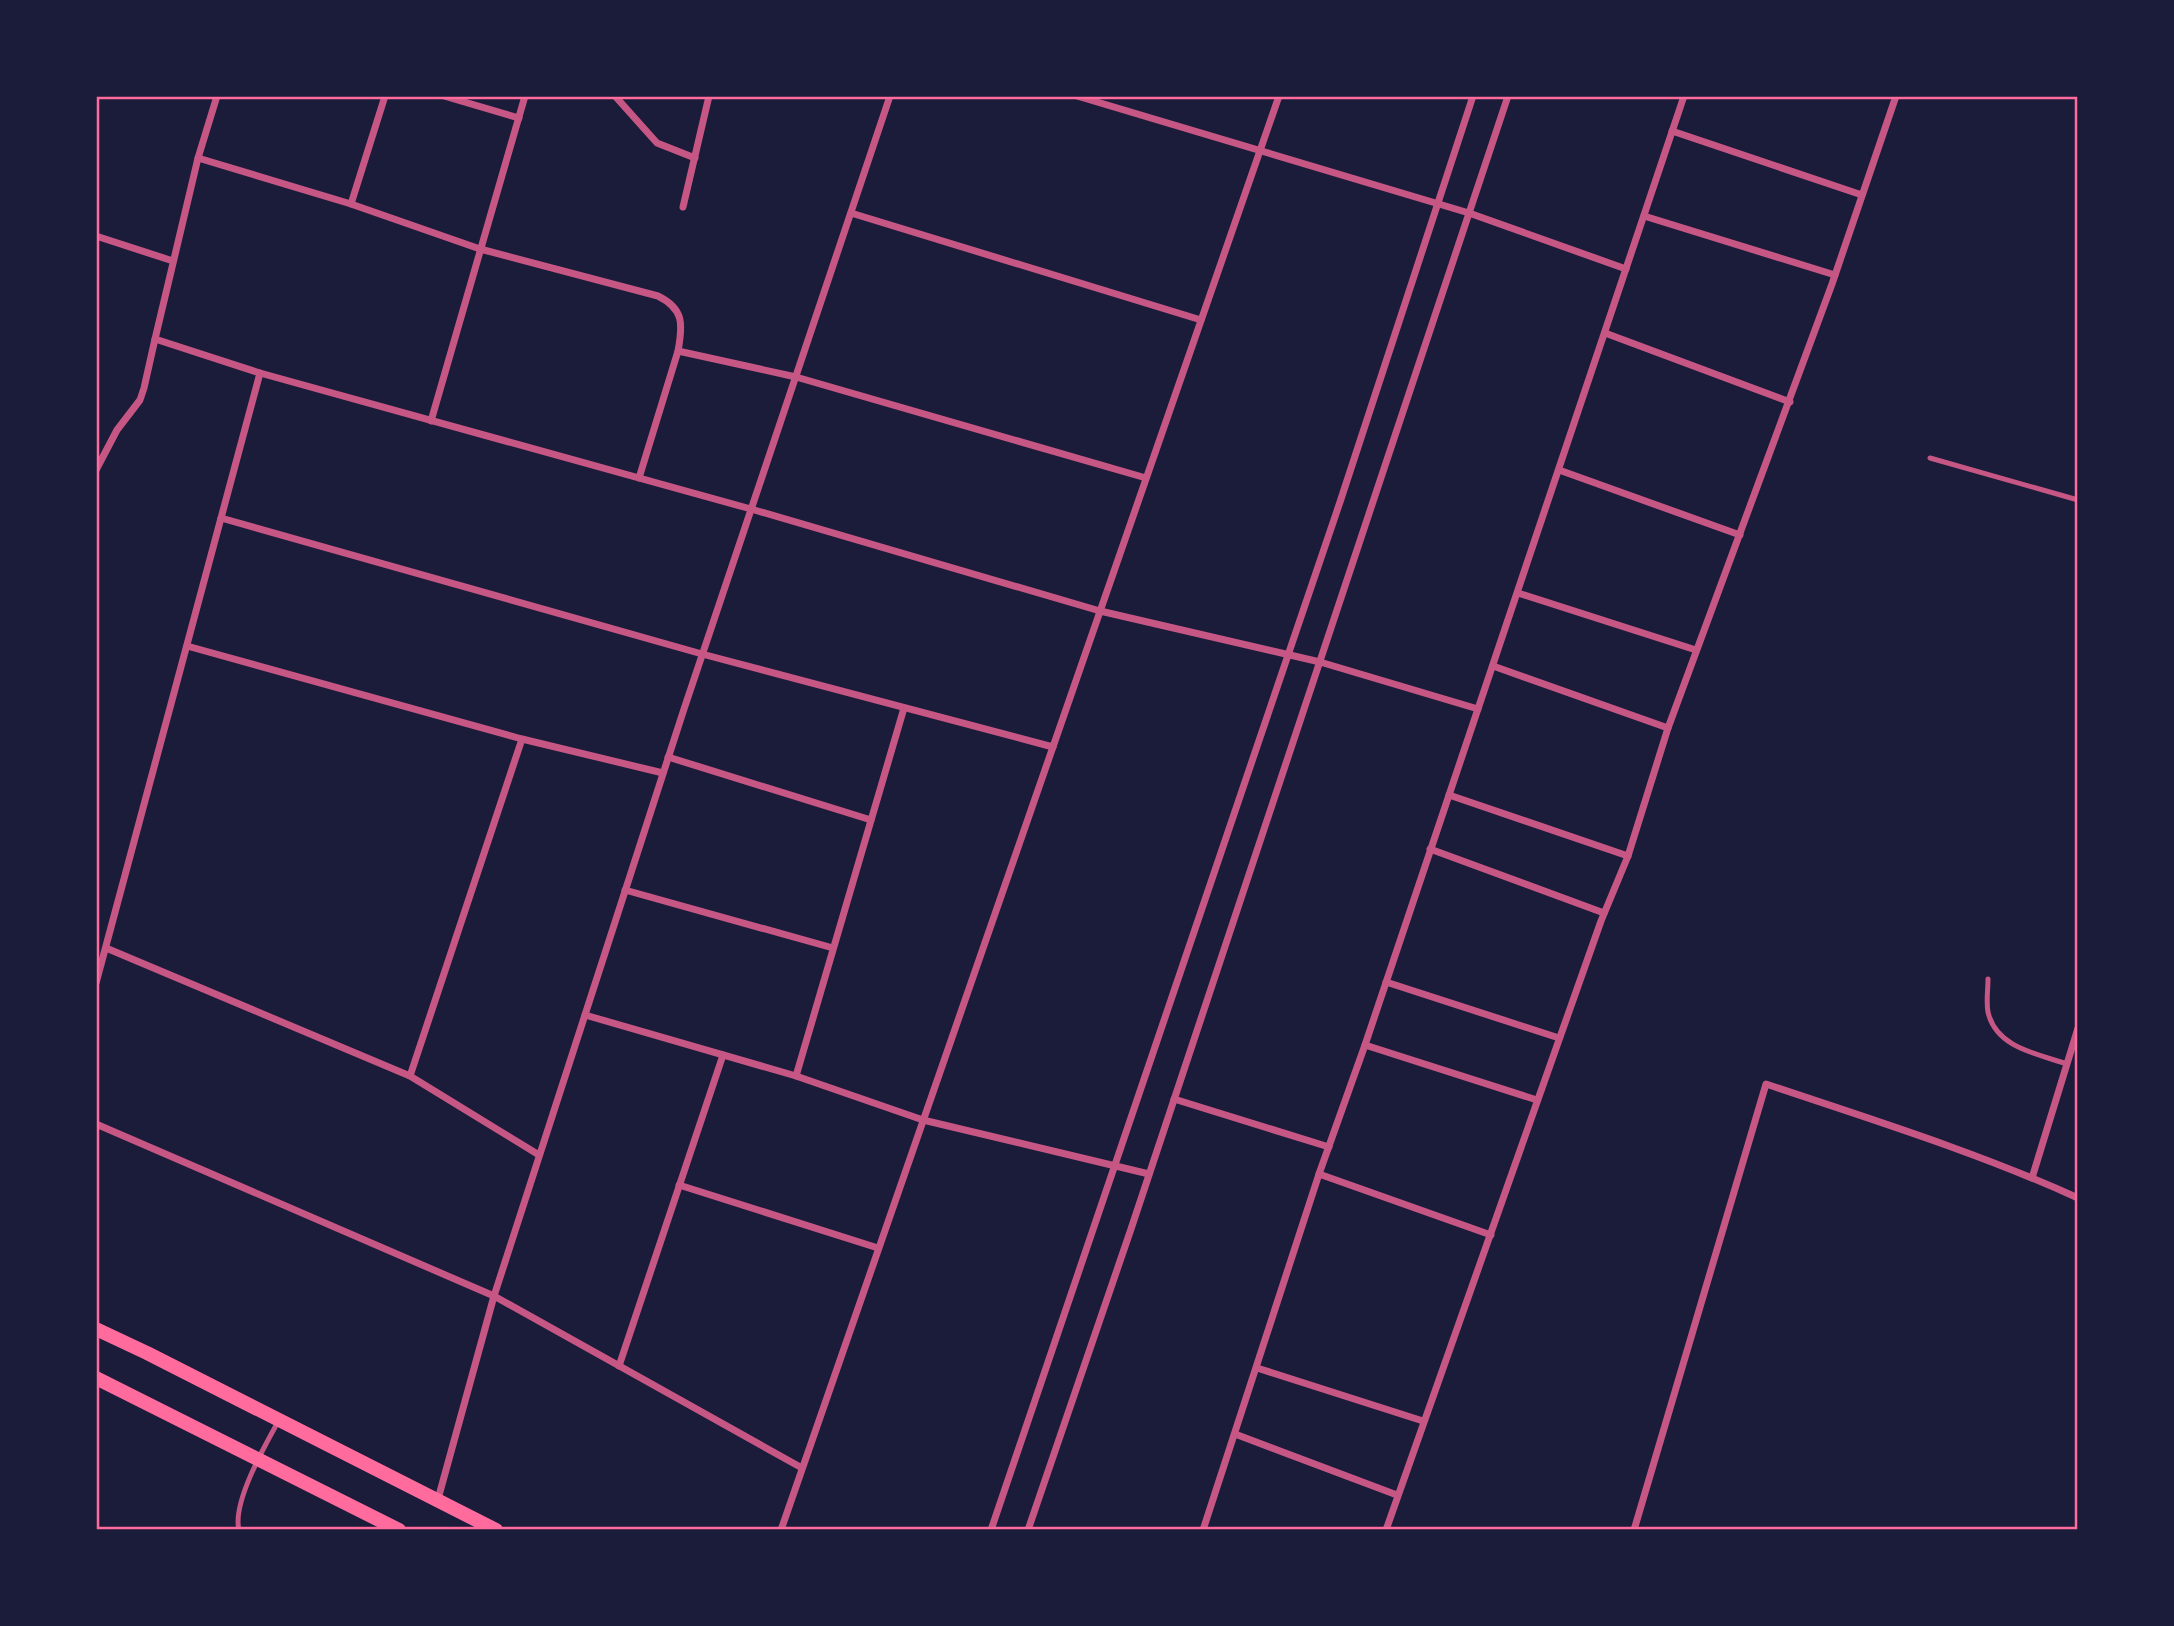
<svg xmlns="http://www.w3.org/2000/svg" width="2174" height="1626" viewBox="0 0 2174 1626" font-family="Signika,sans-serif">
<rect width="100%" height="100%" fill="#1b1b3a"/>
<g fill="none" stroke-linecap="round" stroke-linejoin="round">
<g stroke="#c65784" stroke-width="5">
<polyline points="1930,458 2078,500"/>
<path d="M1988,979C1988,990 1986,1002 1988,1012C1996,1048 2038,1054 2067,1064"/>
<path d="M239,1530C232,1503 265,1445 279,1420"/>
</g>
<g stroke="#c65784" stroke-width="7">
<polyline points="217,96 198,158 155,339 260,373 751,509 1100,611 1320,662 1478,709"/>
<polyline points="444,96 519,118"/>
<polyline points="615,96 657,143 695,158"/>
<polyline points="1077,96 1469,213 1626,269"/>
<polyline points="1672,131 1862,195"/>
<path d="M198,158L351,204L480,249L658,296C684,309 683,324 678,351L639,478"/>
<polyline points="351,204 385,96"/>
<polyline points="683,207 709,96"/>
<polyline points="851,213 1201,320"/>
<polyline points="1644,216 1835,275"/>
<polyline points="96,236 173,261"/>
<polyline points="1605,333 1790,402"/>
<polyline points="678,351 796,377 1146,478"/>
<polyline points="431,421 525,96"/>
<polyline points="96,470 117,430 140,400 144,388 155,339"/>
<polyline points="1559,470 1740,535"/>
<polyline points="221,518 702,654 1053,747"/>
<polyline points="1518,593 1696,650"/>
<polyline points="187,646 522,739 663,773"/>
<polyline points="1493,666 1668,728"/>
<polyline points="668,757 871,820"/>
<polyline points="1449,795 1628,856"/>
<polyline points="1430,849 1604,913"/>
<polyline points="625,890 833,948"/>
<polyline points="106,948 410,1076 539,1155"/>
<polyline points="1386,982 1559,1038"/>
<polyline points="96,983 260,373"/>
<polyline points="585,1015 796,1076 923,1120 1149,1174"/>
<polyline points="1365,1045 1537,1100"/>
<polyline points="410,1076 522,739"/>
<polyline points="796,1076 904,708"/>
<polyline points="1174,1099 1329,1147"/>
<polyline points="96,1124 494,1296 802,1468"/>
<polyline points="1319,1174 1491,1235"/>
<polyline points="2032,1178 2078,1028"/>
<polyline points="679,1185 878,1248"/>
<polyline points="619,1366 723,1055"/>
<polyline points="1257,1368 1423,1421"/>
<polyline points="1235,1434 1397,1495"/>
<polyline points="438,1499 494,1296 684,709 890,96"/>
<polyline points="781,1530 1279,96"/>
<polyline points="991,1530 1340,502 1473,96"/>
<polyline points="1028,1530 1131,1229 1508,96"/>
<polyline points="1203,1530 1319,1174 1365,1045 1684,96"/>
<polyline points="1386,1530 1601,921 1628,856 1668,728 1832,284 1896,96"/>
<path d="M1634,1530L1766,1084C1870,1119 1977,1152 2078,1198"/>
</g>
<g stroke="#ff6b9d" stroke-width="14">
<polyline points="96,1329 147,1353 496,1530"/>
<polyline points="96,1378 399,1530"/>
</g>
</g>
<rect width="2174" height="1626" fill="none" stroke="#1b1b3a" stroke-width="196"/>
<rect x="98" y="98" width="1978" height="1430" fill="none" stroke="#ff6b9d" stroke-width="2.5"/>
</svg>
